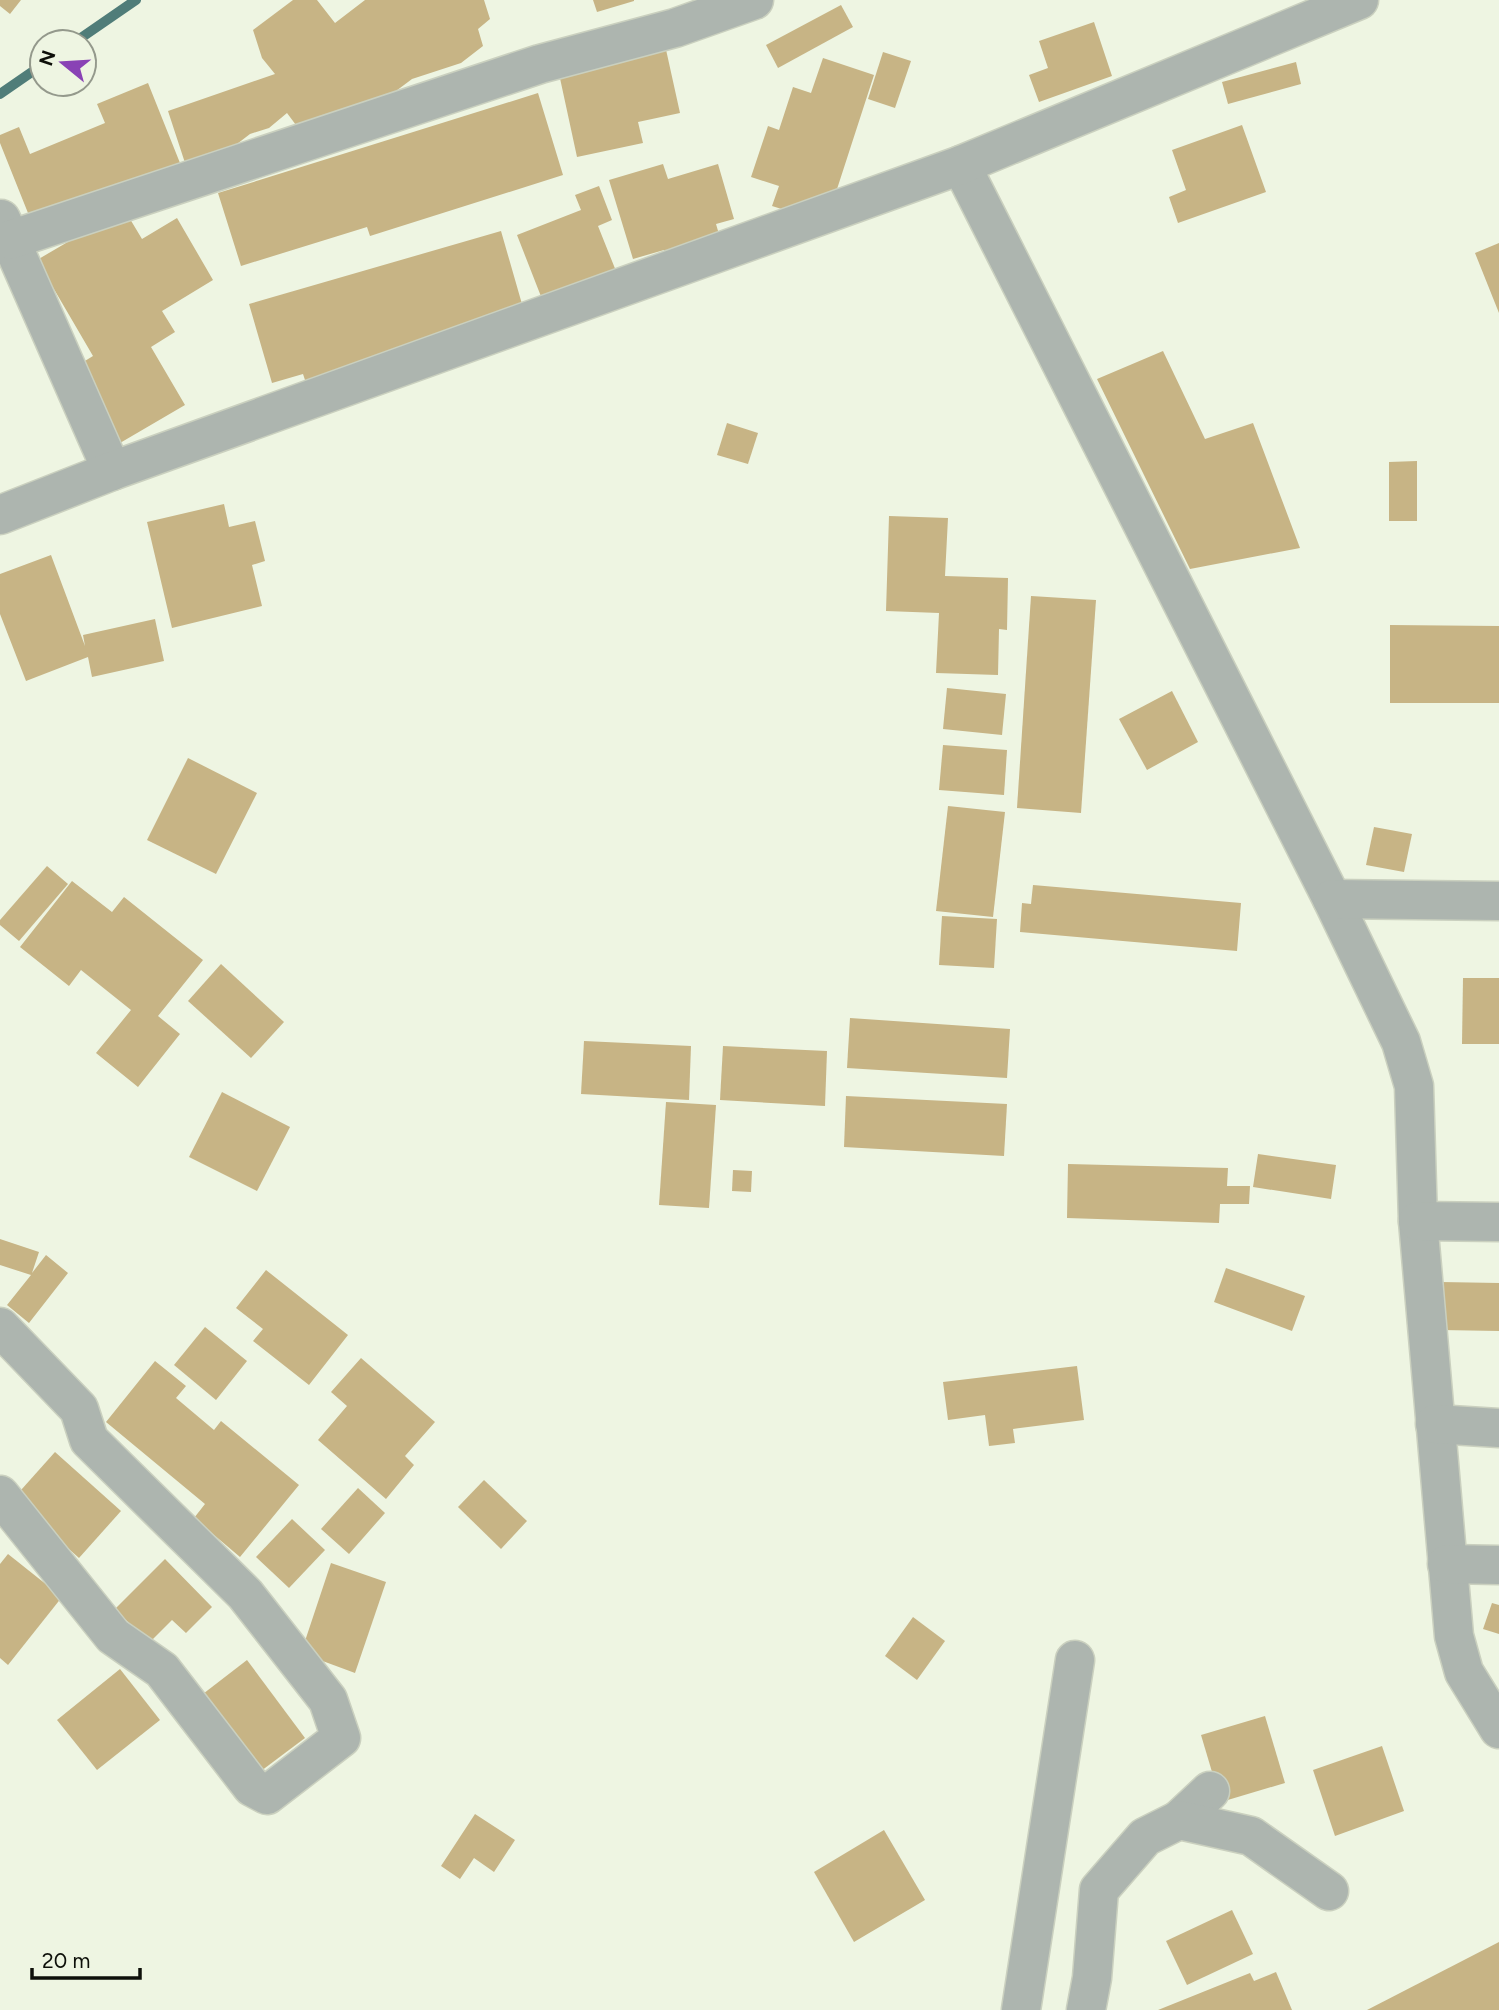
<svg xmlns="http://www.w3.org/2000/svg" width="1499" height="2010" viewBox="0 0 1499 2010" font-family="Figtree,sans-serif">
<rect width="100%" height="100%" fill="#eef5e2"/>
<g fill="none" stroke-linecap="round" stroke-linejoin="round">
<g stroke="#507d79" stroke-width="10">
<polyline points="75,42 136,0"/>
<polyline points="0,94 42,65"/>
</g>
</g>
<g fill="#c7b485">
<polygon points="0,0 21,0 10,14 0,6"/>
<polygon points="293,0 317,0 335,23 365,0 484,0 490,19 478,29 483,46 461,63 412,79 396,91 296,125 287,113 269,128 250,134 220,157 187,169 168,111 275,74 262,58 253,30"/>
<polygon points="593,0 634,0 634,1 597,12"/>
<polygon points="841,5 853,27 778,68 766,45"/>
<polygon points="1094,22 1112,76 1039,102 1029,75 1048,68 1039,41"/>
<polygon points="665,45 680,113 638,122 643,143 577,157 558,69"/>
<polygon points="883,52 911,61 895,108 868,99"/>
<polygon points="823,58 874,75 826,223 772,206 779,186 751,177 768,126 779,130 793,87 811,93"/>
<polygon points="1296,62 1301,84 1228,104 1222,82"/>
<polygon points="148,83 180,163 32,223 0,143 0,135 19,127 30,154 105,123 97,104"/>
<polygon points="538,93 563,175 370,236 367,227 241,266 218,193"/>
<polygon points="1242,125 1266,192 1178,223 1169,197 1186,190 1172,150"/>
<polygon points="663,164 668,179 718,164 734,219 716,224 723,248 669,264 664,250 633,259 609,180"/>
<polygon points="599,186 612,220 598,226 616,271 542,299 517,235 581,210 575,195"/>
<polygon points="124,209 142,239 177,218 213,280 162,311 175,332 151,347 185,405 120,443 75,367 93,356 37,260"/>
<polygon points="501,231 528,325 308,389 303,374 272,383 249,304"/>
<polygon points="1499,243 1499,313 1475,253"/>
<polygon points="1163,351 1205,439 1253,423 1300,548 1190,569 1097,379"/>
<polygon points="727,423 758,433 748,464 717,455"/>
<polygon points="1417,461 1417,521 1389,521 1389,462"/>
<polygon points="224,504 229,527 255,521 265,561 252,565 262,606 172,628 147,522"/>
<polygon points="889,516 948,518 945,576 1008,578 1007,630 999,629 998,675 936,673 939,613 886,611"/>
<polygon points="51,555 85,646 83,635 155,619 164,661 92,677 88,657 26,681 0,614 0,574"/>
<polygon points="1031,596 1096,600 1081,813 1017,808"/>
<polygon points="1390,625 1499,626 1499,703 1390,703"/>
<polygon points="947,688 1006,694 1002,735 943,729"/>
<polygon points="1172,691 1198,742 1147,770 1119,719"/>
<polygon points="943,745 1007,750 1004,795 939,790"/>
<polygon points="188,758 257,793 216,874 147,840"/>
<polygon points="948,806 1005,812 993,917 936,911"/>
<polygon points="1374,827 1412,834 1404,872 1366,865"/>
<polygon points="47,866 68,884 19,941 0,925 0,920"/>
<polygon points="72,881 112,912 124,897 203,960 158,1016 180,1034 138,1087 96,1053 131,1010 81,970 69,986 20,947"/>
<polygon points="1033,885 1241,903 1237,951 1020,932 1022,903 1031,904"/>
<polygon points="942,916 997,919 994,968 939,965"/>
<polygon points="221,964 284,1022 251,1058 188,1001"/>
<polygon points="1463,978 1499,978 1499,1044 1462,1044"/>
<polygon points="850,1018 1010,1029 1007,1078 847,1068"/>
<polygon points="584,1041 691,1046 689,1100 581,1094"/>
<polygon points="723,1046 827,1051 825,1106 720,1100"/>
<polygon points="222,1092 290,1127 257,1191 189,1157"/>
<polygon points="846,1096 1007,1104 1004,1156 844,1147"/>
<polygon points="666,1102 716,1105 709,1208 659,1205"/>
<polygon points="1258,1154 1336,1165 1331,1199 1253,1187"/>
<polygon points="1068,1164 1228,1168 1227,1186 1250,1186 1249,1204 1220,1204 1219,1223 1067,1218"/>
<polygon points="733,1170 752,1171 751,1192 732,1191"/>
<polygon points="0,1239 39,1252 32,1273 46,1255 68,1273 29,1323 7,1305 31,1275 0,1265"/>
<polygon points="1226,1268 1305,1296 1292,1331 1214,1302"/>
<polygon points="266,1270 348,1335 309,1385 253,1341 263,1329 236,1308"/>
<polygon points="1441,1282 1499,1283 1499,1331 1441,1330"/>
<polygon points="205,1327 247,1361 216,1400 174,1365"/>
<polygon points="361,1358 435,1422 405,1456 414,1465 386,1499 318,1440 347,1406 331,1392"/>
<polygon points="155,1361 186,1386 176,1398 214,1430 221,1421 299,1485 240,1557 194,1518 205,1504 106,1422"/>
<polygon points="1077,1366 1084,1420 1013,1429 1015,1443 989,1446 985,1415 948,1420 943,1382"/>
<polygon points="55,1452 121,1511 79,1558 13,1499"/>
<polygon points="484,1480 527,1521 501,1549 458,1507"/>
<polygon points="358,1488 385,1513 349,1554 321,1529"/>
<polygon points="292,1519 325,1550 289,1588 256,1557"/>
<polygon points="8,1554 62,1597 8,1665 0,1658 0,1564"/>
<polygon points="165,1559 212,1607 186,1633 172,1620 149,1643 115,1609"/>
<polygon points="331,1563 386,1582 355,1673 301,1653"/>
<polygon points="1492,1603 1499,1605 1499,1634 1483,1629"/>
<polygon points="913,1617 945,1641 917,1680 885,1656"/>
<polygon points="247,1660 305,1738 257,1774 199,1697"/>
<polygon points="120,1669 160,1720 97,1770 57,1720"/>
<polygon points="1265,1716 1285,1783 1221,1802 1201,1735"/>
<polygon points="1382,1746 1404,1811 1335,1836 1313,1770"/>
<polygon points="475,1814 515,1840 494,1872 474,1858 460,1879 441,1866"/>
<polygon points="884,1830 925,1900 854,1942 814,1872"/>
<polygon points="1232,1910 1253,1954 1187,1985 1166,1941"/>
<polygon points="1499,1942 1499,2010 1367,2010"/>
<polygon points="1276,1972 1292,2010 1158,2010 1250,1973 1254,1981"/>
</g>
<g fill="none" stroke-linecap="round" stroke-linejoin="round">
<defs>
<g id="minor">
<polyline points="961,165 1332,899 1401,1042 1414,1086 1418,1221 1454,1636 1464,1672 1499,1729"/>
<polyline points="1,219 112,471"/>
<polyline points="10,240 540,64 675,28 754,0"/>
<polyline points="0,515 112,471 961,165 1359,0"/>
<polyline points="1332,899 1499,901"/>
<polyline points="1418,1221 1499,1222"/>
<polyline points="0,1327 79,1409 89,1440 245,1594 328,1700 341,1738 267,1795 252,1787 162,1670 113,1636 0,1495"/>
<polyline points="1435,1424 1499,1428"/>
<polyline points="1447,1564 1499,1565"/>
<polyline points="1179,1820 1210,1791"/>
<polyline points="1021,2010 1075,1660"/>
<polyline points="1086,2010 1092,1978 1099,1890 1145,1837 1179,1820 1251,1836 1329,1891"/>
</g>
</defs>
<use href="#minor" stroke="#cad0bf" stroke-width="41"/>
<use href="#minor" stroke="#adb5af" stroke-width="38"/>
</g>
<g transform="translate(63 63) rotate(288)"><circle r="33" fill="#eef5e2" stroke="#94998c" stroke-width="2"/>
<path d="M0-5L12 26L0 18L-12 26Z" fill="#8942b5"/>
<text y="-10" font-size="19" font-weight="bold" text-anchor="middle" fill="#0e100a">N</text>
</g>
<path d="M32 1968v10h108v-10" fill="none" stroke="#0e100a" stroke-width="3.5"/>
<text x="42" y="1968" font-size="21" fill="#0e100a" stroke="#eef5e2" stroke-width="5" paint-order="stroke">20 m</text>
</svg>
